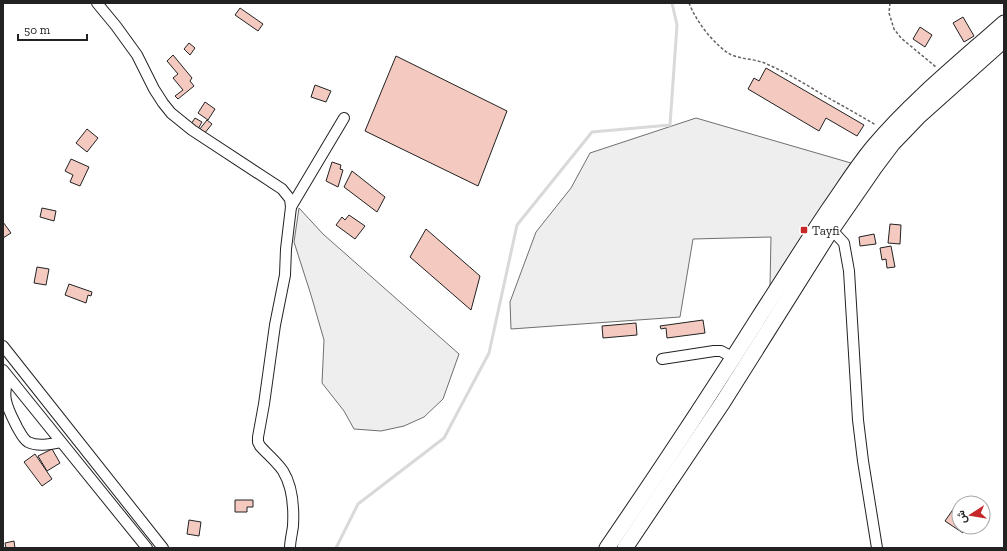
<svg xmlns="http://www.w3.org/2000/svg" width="1007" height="551" viewBox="0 0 1007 551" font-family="'Zilla Slab',Vazirmatn,serif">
<rect width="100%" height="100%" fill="#fff"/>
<g fill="#eee" stroke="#6f6f6f">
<polygon points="696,118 851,163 770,286 771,237 693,239 680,317 511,329 510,302 536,232 571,188 590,153"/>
<polygon points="299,208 323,234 459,354 443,399 424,417 404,426 381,431 354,429 344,411 322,383 324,340 311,295 294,242"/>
</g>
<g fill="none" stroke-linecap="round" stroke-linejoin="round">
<polyline stroke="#d9d9d9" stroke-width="3" points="336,548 358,504 444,438 489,353 517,225 592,132 670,125 677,25 672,3"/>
</g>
<g fill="#f3c9c0" stroke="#222">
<polygon points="240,8 263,24 258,31 235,15"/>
<polygon points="963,17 974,36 964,42 953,23"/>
<polygon points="920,27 932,35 925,47 913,39"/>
<polygon points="189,43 195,48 190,55 184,49"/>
<polygon points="173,55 192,78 190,81 194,86 178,99 175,96 183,90 173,78 178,74 167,61"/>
<polygon points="396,56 507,111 478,186 365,131"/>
<polygon points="766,68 864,125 857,136 826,118 819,131 748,89 754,78 759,81"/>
<polygon points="315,85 331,91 326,102 311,97"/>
<polygon points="205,102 215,109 208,120 198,113"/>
<polygon points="195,118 202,122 198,129 191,124"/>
<polygon points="207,120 212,124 204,134 199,130"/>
<polygon points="87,129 98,138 87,152 76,143"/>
<polygon points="71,159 89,167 80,186 70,182 73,175 65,171"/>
<polygon points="332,162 341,165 340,169 343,170 338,187 326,181"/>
<polygon points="352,171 385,197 377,212 344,187"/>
<polygon points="42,208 56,211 54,221 40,217"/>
<polygon points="349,215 365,226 355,239 336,225 342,217 345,220"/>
<polygon points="3,222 11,233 3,238"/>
<polygon points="890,224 901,225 900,244 888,243"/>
<polygon points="426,229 480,276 471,310 410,257"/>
<polygon points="874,234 876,244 860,246 859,237"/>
<polygon points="891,246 895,267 887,268 886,259 882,260 880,248"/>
<polygon points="37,267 49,269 46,285 34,283"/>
<polygon points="69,284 92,292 91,296 88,295 86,303 65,295"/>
<polygon points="703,320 705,333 667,338 666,328 661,329 660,326"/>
<polygon points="636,323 637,335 603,338 602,326"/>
<polygon points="52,449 60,463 47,471 38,456"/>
<polygon points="35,454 52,479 42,486 24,462"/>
<polygon points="235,500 253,500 253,507 247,507 247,512 235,512"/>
<polygon points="954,508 959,511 959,527 967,527 963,533 945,521"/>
<polygon points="189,520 201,522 199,536 187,534"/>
<polygon points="14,541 15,548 6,548 5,543"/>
</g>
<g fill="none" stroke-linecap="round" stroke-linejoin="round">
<defs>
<g id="minor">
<path d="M97,3L116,26L137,55L154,89L163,103L171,113L192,130L282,189L290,199L291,207L286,249L285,275L275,325L264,404L258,437V442L260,446C267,454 277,462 283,471C293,487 294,508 293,526C292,534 290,541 290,548"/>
<polyline points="291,207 344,118"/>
<polyline points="832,230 844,243 849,271 858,420 863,461 877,548"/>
<polyline points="3,346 163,548"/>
<polyline points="662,359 714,351 721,351 734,358"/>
<polyline points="3,370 147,548"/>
<path d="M9,378C0,396 9,411 17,427C20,432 23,439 28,442C38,447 51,444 61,442"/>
</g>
<g id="highway">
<path d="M607,548C659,472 710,395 759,317C783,280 806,243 831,206C845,186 858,165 874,146C912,101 959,63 1004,23"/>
<polyline points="625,548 723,402 828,235 875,167 893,143 918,117 1004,40"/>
</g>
</defs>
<use href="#minor" stroke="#222" stroke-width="12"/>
<use href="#highway" stroke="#222" stroke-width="17"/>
<g stroke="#646464" stroke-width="1.5" stroke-dasharray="3 2" stroke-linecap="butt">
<path d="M689,3C696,21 712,42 728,53C739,60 756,58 769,65C785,72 800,81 815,90C835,102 856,113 876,125"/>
<polyline points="890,3 889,13 894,29 901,38 936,67"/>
</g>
<use href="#minor" stroke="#fff" stroke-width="10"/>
<use href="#highway" stroke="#fff" stroke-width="15"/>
</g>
<rect fill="#c62828" stroke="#fff" stroke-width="1.5" x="800" y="226" width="8" height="8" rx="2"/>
<g text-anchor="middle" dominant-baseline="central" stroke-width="3" stroke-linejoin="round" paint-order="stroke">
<g font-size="13" fill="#222" stroke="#fff" text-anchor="start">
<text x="812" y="230">Tayfi</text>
</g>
</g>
<rect width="1007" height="551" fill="none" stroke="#222222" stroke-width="8"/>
<g transform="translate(971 515) rotate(258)"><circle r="19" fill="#ffffff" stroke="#a7a7a7"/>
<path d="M0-3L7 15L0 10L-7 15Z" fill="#c62828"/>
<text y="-6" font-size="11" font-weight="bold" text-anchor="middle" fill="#222222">ش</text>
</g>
<path d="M18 34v6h69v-6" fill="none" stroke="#222222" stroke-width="2"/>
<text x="24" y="34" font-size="12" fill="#222222" stroke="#ffffff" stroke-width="3" paint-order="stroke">50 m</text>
</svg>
